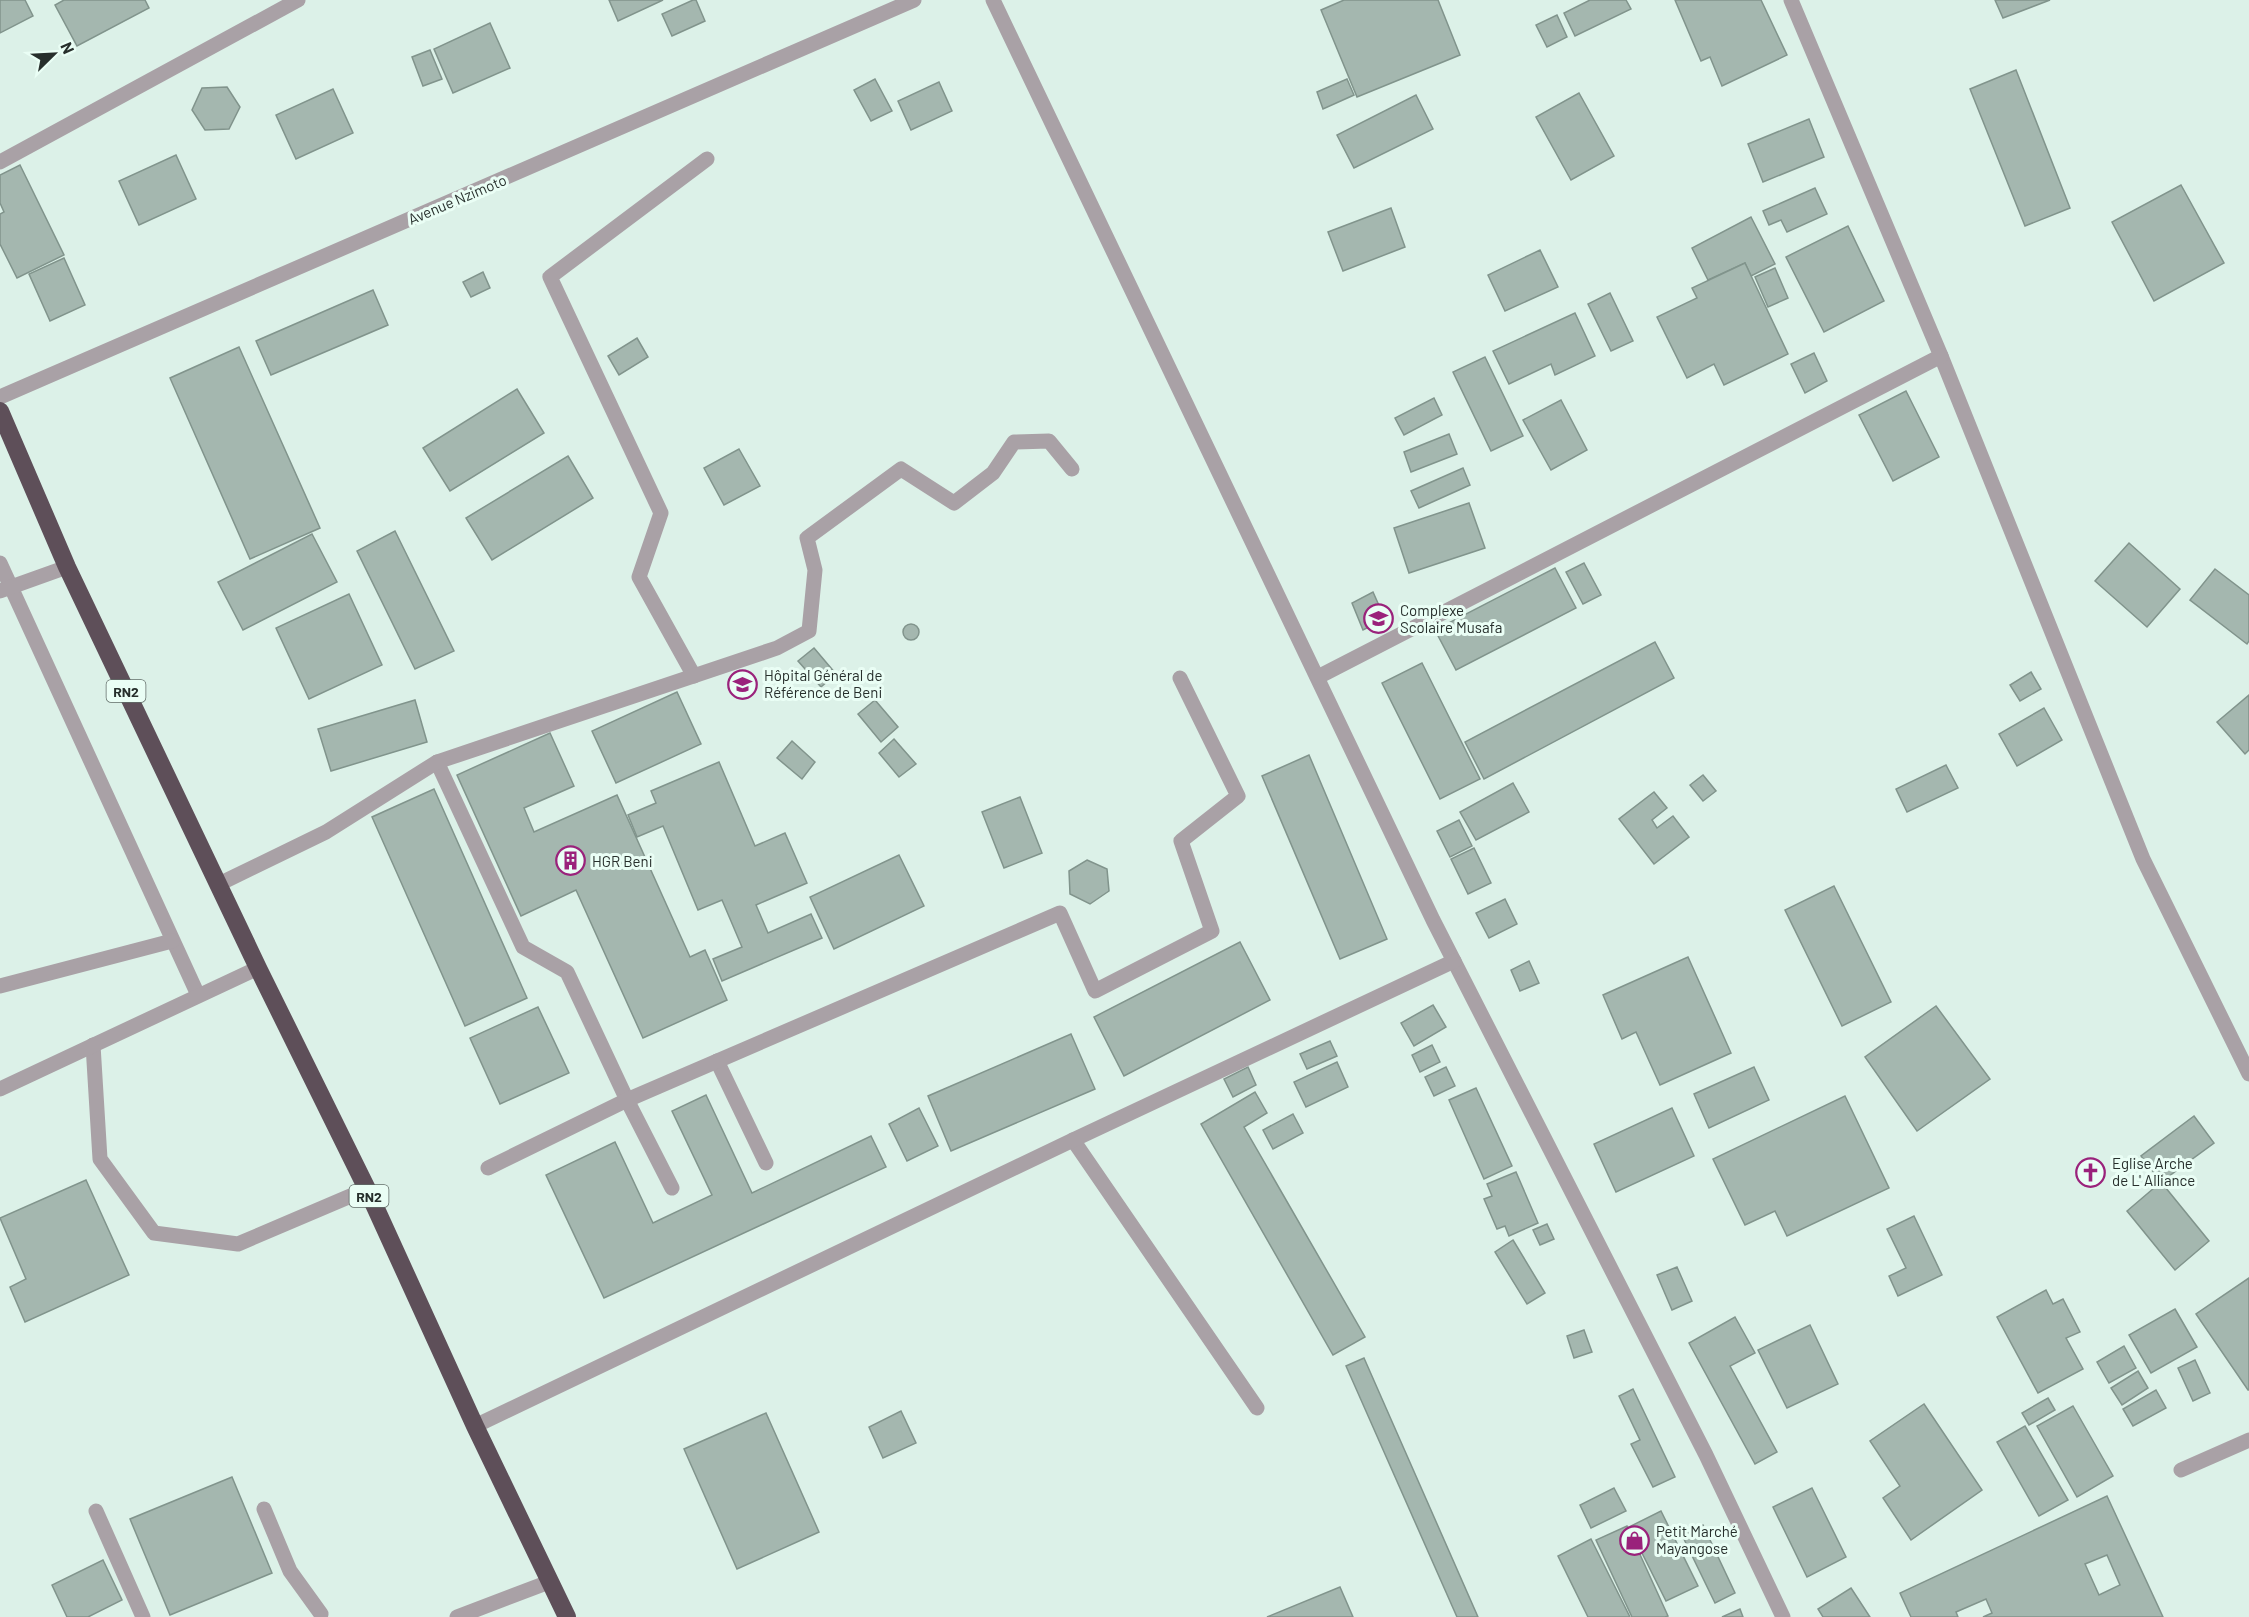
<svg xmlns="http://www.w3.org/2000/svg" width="2249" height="1617" viewBox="0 0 2249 1617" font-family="Barlow,sans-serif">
<rect width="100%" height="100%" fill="#dcf1e8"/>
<g fill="#a4b7af" stroke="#81948c" stroke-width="1.5" fill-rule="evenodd">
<polygon points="0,0 25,0 33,16 0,33"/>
<polygon points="64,0 145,0 149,8 77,46 55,5"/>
<polygon points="609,0 663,0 618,21"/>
<polygon points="693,0 696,0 705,21 672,36 662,14"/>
<polygon points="1344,0 1438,0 1460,55 1357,97 1321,10"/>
<polygon points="1590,0 1626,0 1631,9 1575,36 1564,13"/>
<polygon points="1675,0 1761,0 1787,55 1722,86 1710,57 1701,61"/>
<polygon points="1995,0 2050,0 2003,18"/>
<polygon points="1557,15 1567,37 1547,47 1536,25"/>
<polygon points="490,23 510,68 453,93 434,49"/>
<polygon points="430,50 442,79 423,86 412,57"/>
<polygon points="2016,70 2070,208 2025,226 1970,89"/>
<polygon points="875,79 892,111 871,121 854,90"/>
<polygon points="1347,79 1354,95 1323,109 1317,92"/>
<polygon points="939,82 952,111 911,130 898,101"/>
<polygon points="227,87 240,107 229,129 205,130 192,110 202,88"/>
<polygon points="333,89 353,133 296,159 276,115"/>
<polygon points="1579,93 1614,156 1571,180 1536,117"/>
<polygon points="1416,95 1433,129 1354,168 1337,135"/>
<polygon points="1809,119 1824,157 1763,182 1748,144"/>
<polygon points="176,155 196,199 139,225 119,181"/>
<polygon points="20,165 64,255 17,278 0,244 0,214 4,212 0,203 0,175"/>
<polygon points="2181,185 2224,263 2154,301 2112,222"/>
<polygon points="1815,188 1827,214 1787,232 1781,220 1769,225 1763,211"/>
<polygon points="1391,208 1405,247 1343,271 1328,232"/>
<polygon points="1751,217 1775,264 1751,276 1745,263 1708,280 1692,248"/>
<polygon points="1848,226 1884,301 1824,332 1786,257"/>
<polygon points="1540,250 1558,287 1505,311 1488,275"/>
<polygon points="64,258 85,305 50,321 29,274"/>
<polygon points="1745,263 1788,354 1724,385 1714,364 1687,378 1657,317 1697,298 1692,288"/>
<polygon points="1775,268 1788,298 1768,307 1755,277"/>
<polygon points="483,272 490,288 471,297 463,282"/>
<polygon points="373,290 388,325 271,375 256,341"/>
<polygon points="1610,293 1633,341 1611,351 1588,304"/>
<polygon points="1575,313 1595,356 1555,375 1551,364 1509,384 1493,351"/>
<polygon points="637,338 648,357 619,375 608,356"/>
<polygon points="239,347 320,528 250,559 170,378"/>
<polygon points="1814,353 1827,381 1805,393 1791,364"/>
<polygon points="1485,357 1523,436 1491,451 1453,372"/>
<polygon points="517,389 544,433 450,491 423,448"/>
<polygon points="1906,391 1939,457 1893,481 1859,415"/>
<polygon points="1434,398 1442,415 1404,435 1395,418"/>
<polygon points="1561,400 1587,450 1551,470 1523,420"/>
<polygon points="1449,434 1457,454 1411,472 1404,452"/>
<polygon points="739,449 760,486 724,505 704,468"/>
<polygon points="568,456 593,498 492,560 466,518"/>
<polygon points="1463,468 1470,485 1419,508 1411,491"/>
<polygon points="1469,503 1485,548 1409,573 1394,528"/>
<polygon points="395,531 454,651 415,669 357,551"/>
<polygon points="312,534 337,582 243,630 218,582"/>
<polygon points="2129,543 2180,589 2147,627 2095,581"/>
<polygon points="1584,563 1601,595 1583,604 1566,572"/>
<polygon points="1555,568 1576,608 1456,670 1435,630"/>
<polygon points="2215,569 2249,595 2249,641 2247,644 2190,600"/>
<polygon points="1373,592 1385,619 1363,630 1352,603"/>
<polygon points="349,594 382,665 309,699 276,628"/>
<circle cx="911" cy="632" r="8"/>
<polygon points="1655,642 1674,678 1484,779 1465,742"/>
<polygon points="814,648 836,674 821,687 798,661"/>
<polygon points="1422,663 1480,779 1440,799 1382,683"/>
<polygon points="2031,672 2041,689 2020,701 2010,685"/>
<polygon points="677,692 701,744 616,783 592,731"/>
<polygon points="2249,695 2249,750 2245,754 2217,722"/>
<polygon points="415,700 427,742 331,771 318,729"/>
<polygon points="875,700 898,727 881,742 858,714"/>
<polygon points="2044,708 2062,740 2017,766 1999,734"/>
<polygon points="550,733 574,786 524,808 534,832 617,795 690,957 705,950 727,1000 643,1038 576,890 521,916 457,775"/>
<polygon points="894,739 916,764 899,777 879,753"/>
<polygon points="792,741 815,762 802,779 777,758"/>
<polygon points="1309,755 1387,939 1340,959 1262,776"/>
<polygon points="719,762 755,846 785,833 807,883 756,905 768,933 811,914 822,938 722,981 713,959 742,947 722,900 698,910 663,826 637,837 628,815 656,803 651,791"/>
<polygon points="1946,765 1958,788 1907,812 1896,789"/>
<polygon points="1703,775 1716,791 1703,801 1690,785"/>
<polygon points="1513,783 1529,812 1476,840 1460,812"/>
<polygon points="434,789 527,998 465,1026 372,817"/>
<polygon points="1654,792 1667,808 1652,820 1657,828 1673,816 1689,837 1654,864 1619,819"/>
<polygon points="1020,797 1042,853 1004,868 982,812"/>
<polygon points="1459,820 1472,846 1450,857 1437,831"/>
<polygon points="1474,848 1491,883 1468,894 1451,859"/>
<polygon points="899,855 924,906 834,949 810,897"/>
<polygon points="1087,860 1107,869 1109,891 1090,904 1070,894 1069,871"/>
<polygon points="1834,886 1891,1002 1842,1026 1785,910"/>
<polygon points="1505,899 1517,924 1489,938 1476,913"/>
<polygon points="1240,942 1270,1000 1124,1076 1094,1017"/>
<polygon points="1688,957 1731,1053 1660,1085 1636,1032 1622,1039 1603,995"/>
<polygon points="1529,961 1539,983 1520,991 1511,970"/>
<polygon points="1433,1005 1446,1027 1414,1046 1401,1023"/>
<polygon points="1936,1006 1990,1079 1917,1131 1865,1057"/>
<polygon points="538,1007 569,1073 500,1104 470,1038"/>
<polygon points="1071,1034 1095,1089 951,1151 928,1096"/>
<polygon points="1330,1041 1337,1056 1307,1069 1300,1054"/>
<polygon points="1432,1045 1440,1062 1420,1072 1412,1055"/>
<polygon points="1337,1062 1348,1087 1306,1107 1294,1082"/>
<polygon points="1248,1067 1256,1085 1233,1097 1224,1079"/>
<polygon points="1446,1067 1455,1086 1434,1096 1425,1077"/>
<polygon points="1754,1067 1769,1100 1709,1128 1694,1094"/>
<polygon points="1476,1088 1512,1166 1484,1179 1449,1100"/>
<polygon points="1255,1092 1267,1113 1244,1127 1365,1337 1333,1355 1201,1124"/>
<polygon points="706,1095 752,1193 871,1136 886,1167 604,1298 546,1175 615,1142 653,1223 712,1195 672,1111"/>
<polygon points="1845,1096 1889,1188 1787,1236 1775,1211 1745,1225 1713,1159"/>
<polygon points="919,1108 938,1146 907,1161 889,1124"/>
<polygon points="1672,1108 1694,1156 1616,1192 1594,1144"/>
<polygon points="1293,1114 1303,1133 1273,1149 1263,1130"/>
<polygon points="2194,1116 2214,1143 2161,1182 2141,1156"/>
<polygon points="1516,1172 1538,1223 1509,1236 1505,1226 1497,1229 1484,1199 1492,1196 1487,1184"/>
<polygon points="86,1180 129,1275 25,1322 10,1287 26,1279 0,1218"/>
<polygon points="2161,1182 2209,1241 2175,1270 2127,1211"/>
<polygon points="1914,1216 1942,1275 1898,1296 1889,1276 1906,1268 1887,1229"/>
<polygon points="1547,1224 1554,1239 1540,1245 1533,1230"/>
<polygon points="1513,1240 1545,1293 1527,1304 1495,1252"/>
<polygon points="1677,1267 1692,1301 1672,1310 1657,1275"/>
<polygon points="2249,1278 2249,1390 2248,1390 2196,1314"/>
<polygon points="2046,1290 2053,1304 2063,1299 2080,1332 2066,1338 2083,1369 2038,1393 1997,1317"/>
<polygon points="2175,1309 2197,1347 2151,1373 2129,1335"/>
<polygon points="1735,1317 1755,1353 1730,1366 1777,1452 1755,1464 1689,1343"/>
<polygon points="1810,1325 1838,1384 1787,1408 1758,1350"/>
<polygon points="1584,1330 1592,1352 1574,1358 1567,1336"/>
<polygon points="2124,1346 2136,1368 2109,1383 2097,1362"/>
<polygon points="1364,1358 1478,1617 1457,1617 1346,1366"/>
<polygon points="2195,1360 2210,1393 2193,1401 2178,1368"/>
<polygon points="2138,1371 2148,1388 2122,1405 2111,1388"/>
<polygon points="1633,1389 1675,1477 1653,1487 1631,1444 1640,1440 1619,1396"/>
<polygon points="2156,1390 2166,1408 2133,1426 2123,1409"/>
<polygon points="2048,1398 2055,1410 2029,1425 2022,1413"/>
<polygon points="1924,1404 1982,1490 1911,1540 1883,1498 1900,1486 1870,1441"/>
<polygon points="2073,1406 2113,1476 2077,1497 2037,1426"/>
<polygon points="901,1411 916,1443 883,1458 869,1427"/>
<polygon points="766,1413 819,1532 737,1569 684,1449"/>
<polygon points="2025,1426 2068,1500 2039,1516 1997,1442"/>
<polygon points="232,1477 272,1573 170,1615 130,1519"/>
<polygon points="1614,1488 1626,1511 1591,1528 1580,1505"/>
<polygon points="1812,1488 1846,1557 1807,1577 1773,1507"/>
<path d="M2107,1496L2163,1617H1983L1992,1613L1986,1599L1956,1612L1958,1617H1911L1900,1593ZM2107,1555L2120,1585L2099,1595L2085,1564Z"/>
<polygon points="1661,1511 1698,1586 1666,1601 1629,1527"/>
<polygon points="1703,1525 1735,1593 1715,1603 1682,1535"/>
<polygon points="1627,1526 1668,1616 1665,1617 1632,1617 1596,1540"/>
<polygon points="1591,1539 1630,1617 1588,1617 1558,1556"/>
<polygon points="103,1560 122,1600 88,1617 67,1617 52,1585"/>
<polygon points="1340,1587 1353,1617 1267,1617"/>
<polygon points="1851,1588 1870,1617 1823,1617 1818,1609"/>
<polygon points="1740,1609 1743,1617 1722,1617"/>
</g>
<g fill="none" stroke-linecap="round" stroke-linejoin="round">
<g stroke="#a9a1a6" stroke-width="15">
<polyline points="0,563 198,995"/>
<polyline points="0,591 67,567"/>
<polyline points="694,676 639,577 661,513 550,277 707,159"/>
<polyline points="437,762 523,947 567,972 627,1100 672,1188"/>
<polyline points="219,884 326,832 437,762 777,648 809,631 815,570 807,538 901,469 954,503 993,473 1014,442 1049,441 1072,469"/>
<polyline points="0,986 172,941"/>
<polyline points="93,1045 100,1159 154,1233 238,1244 367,1189"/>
<polyline points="717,1061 766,1163"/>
<polyline points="1073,1140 1257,1408"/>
<polyline points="488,1168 627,1100 1060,913 1095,991 1212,931 1181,841 1238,796 1180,678"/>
<polyline points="2181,1470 2249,1440"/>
<polyline points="264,1509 290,1571 321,1614"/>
<polyline points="96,1511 143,1617"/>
<polyline points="457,1617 549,1582"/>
</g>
<g stroke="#a9a1a6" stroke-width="15">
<polyline points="993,0 1433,920 1706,1455 1783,1617"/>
<polyline points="1791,0 1941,356 2143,859 2249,1074"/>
<polyline points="0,162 298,0"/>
<polyline points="0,397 914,0"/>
<polyline points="1318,677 1941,356"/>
<polyline points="0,1089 258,968"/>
<polyline points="475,1426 1073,1140 1454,961"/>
</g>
<polyline stroke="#5e4f59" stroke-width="18" points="0,411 67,567 258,968 367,1189 475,1426 567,1617"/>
</g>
<defs>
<symbol id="school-ring" viewBox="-11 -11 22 22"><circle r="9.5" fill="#eafef5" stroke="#9a227b" stroke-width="1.5"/><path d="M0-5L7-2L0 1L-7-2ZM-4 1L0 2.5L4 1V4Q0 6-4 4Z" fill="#9a227b"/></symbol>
<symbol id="building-ring" viewBox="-11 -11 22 22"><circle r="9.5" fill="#eafef5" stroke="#9a227b" stroke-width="1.5"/><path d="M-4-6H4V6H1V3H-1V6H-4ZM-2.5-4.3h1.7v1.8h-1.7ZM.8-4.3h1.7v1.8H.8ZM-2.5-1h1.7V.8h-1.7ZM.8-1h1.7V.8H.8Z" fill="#9a227b"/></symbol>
<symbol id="church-ring" viewBox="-11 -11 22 22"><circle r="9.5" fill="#eafef5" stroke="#9a227b" stroke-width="1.5"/><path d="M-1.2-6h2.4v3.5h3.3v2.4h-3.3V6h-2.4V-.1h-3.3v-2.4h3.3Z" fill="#9a227b"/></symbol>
<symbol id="shop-ring" viewBox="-11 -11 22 22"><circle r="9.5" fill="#eafef5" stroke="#9a227b" stroke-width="1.5"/><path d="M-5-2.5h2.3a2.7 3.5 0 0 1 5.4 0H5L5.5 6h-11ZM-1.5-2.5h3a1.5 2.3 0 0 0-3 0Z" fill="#9a227b"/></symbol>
</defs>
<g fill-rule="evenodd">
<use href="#school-ring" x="1362" y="602" width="33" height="33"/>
<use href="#school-ring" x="726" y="668" width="33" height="33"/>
<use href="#building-ring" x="554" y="844" width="33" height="33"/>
<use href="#church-ring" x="2074" y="1156" width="33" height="33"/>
<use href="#shop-ring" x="1618" y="1524" width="33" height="33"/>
</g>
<g text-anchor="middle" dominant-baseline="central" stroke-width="6" stroke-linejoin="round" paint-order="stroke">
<g fill="#eafef5" stroke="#626d68" stroke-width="1.5">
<rect x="106.5" y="680" width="39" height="22" rx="4.5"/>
<rect x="349.5" y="1185" width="39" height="22" rx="4.5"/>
</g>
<g font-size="14" font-weight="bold" fill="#272f2c">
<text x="126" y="691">RN2</text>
<text x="369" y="1196">RN2</text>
</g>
<g font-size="15" fill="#272f2c" stroke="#eafef5">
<text transform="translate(457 199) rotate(-23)">Avenue Nzimoto</text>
</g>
<g font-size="15" fill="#272f2c" stroke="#eafef5" text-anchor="start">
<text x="1400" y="610">Complexe<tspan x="1400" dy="17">Scolaire Musafa</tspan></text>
<text x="764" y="675">Hôpital Général de<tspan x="764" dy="17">Référence de Beni</tspan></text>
<text x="592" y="861">HGR Beni</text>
<text x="2112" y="1163">Eglise Arche<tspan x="2112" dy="17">de L' Alliance</tspan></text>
<text x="1656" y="1531">Petit Marché<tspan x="1656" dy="17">Mayangose</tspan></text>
</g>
</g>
<g transform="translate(54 54) rotate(66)" stroke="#eafef5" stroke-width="4.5" paint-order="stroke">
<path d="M0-4.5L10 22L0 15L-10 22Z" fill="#272f2c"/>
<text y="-9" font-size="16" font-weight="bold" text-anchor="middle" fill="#272f2c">N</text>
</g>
</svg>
